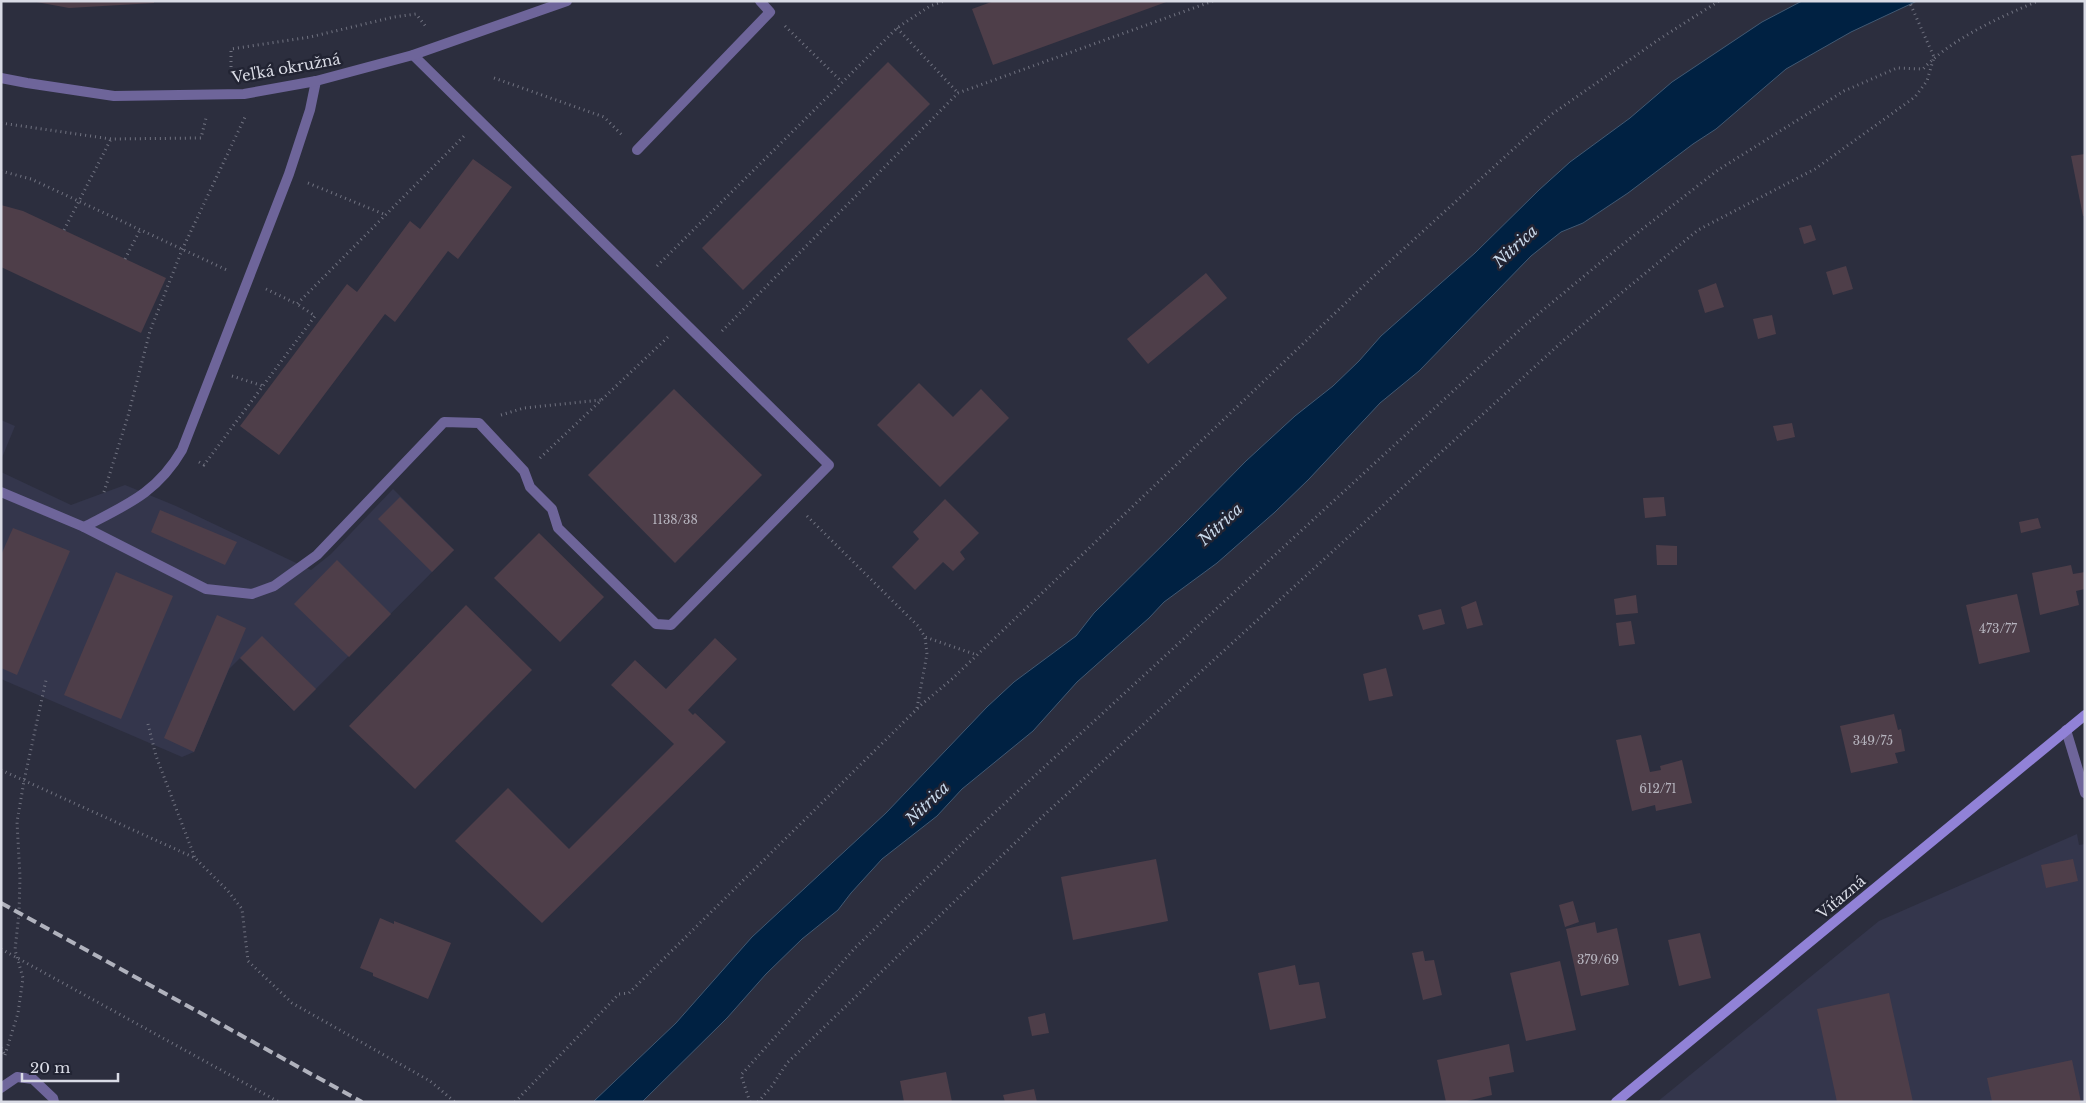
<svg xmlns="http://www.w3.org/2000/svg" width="2086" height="1103" viewBox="0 0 2086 1103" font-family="'Libre Baskerville',serif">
<rect width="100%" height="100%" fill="#2c2e3e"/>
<g fill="#34364c">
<polygon points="1,420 15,426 1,460"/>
<polygon points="1,472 71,505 125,485 176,506 311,570 331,554 393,489 454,550 294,711 240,658 229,669 194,752 182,757 1,679"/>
<polygon points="2077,834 2079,845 2085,844 2085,1102 1657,1102 1879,921"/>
</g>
<polygon fill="#002142" stroke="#415973" points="1802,1 1917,1 1851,32 1786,69 1716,129 1693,144 1628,193 1583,223 1561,232 1531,256 1419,371 1380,403 1309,479 1275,512 1217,563 1164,602 1149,618 1077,682 1033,731 962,789 937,816 882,859 851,893 838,910 802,939 766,974 727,1018 642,1102 593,1102 676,1023 752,937 886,813 987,707 1014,682 1076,636 1094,613 1186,522 1246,461 1295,416 1333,386 1359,361 1381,336 1475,253 1539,190 1570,162 1630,118 1672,82 1762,22"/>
<g fill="#4e3e49">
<polygon points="31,1 154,1 154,3 69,8"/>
<polygon points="994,1 1169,1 993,65 972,9"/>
<polygon points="888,62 930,104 743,290 702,248"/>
<polygon points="2085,154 2085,216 2083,216 2071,156"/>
<polygon points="473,159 512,187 458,259 448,251 395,322 385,314 279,455 240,426 347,284 357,292 410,221 420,229"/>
<polygon points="1,205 23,211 166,278 141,333 1,267"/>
<polygon points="1811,225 1816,240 1804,244 1799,228"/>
<polygon points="1846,266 1853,289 1833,295 1826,272"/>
<polygon points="1206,273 1227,298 1148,364 1127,339"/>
<polygon points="1716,283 1724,307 1705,313 1698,290"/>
<polygon points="1772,315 1776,334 1758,339 1753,319"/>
<polygon points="919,383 953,417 981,389 1009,418 940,487 877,425"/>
<polygon points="674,389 762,475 675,563 588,475"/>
<polygon points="1792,423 1795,437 1777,441 1773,426"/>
<polygon points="400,497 454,550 432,572 378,519"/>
<polygon points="1664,497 1666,516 1645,518 1643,498"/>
<polygon points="945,499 979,533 960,552 965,559 953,571 943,562 915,590 892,567 919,539 913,532"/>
<polygon points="160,510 237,542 225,565 151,532"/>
<polygon points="2038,518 2041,528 2021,533 2019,522"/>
<polygon points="13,528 70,551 17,675 1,668 1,555"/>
<polygon points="539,533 604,597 560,642 494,578"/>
<polygon points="1656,545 1677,546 1677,565 1657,565"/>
<polygon points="337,560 391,614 349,657 294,604"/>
<polygon points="2071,565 2073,574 2085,572 2085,589 2076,591 2079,605 2040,615 2032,573"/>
<polygon points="116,572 173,596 121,719 64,695"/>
<polygon points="2017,594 2030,652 1979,664 1966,605"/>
<polygon points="1636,595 1638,613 1616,615 1614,599"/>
<polygon points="1476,601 1483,625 1467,629 1461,607"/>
<polygon points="466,605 532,670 415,789 349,726"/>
<polygon points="1441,609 1445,624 1423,630 1418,615"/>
<polygon points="217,615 246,628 194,752 164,738"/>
<polygon points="1631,621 1635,644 1619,646 1616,623"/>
<polygon points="262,636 316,689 294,711 240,658"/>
<polygon points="715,638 737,659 688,710 693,715 695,713 726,742 542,923 455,841 508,788 569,849 674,744 611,685 635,660 666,689"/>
<polygon points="1386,668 1393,696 1369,701 1363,674"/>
<polygon points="1894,714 1898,730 1901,729 1905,751 1895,753 1898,763 1851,773 1840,726"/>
<polygon points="1641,735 1650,772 1661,770 1660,766 1682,760 1692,803 1656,811 1655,805 1632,811 1616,740"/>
<polygon points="1156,859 1168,921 1073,940 1061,877"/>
<polygon points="2073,859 2078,881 2046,888 2041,865"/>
<polygon points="1573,901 1579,922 1565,927 1559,905"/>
<polygon points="380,918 394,924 394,921 451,943 428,999 373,976 373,973 360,968"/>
<polygon points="1595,922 1597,933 1617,928 1629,985 1581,996 1566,929"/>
<polygon points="1700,933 1711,978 1679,986 1668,940"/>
<polygon points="1423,951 1425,961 1434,960 1442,995 1423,1000 1412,953"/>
<polygon points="1560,961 1576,1030 1526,1041 1510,973"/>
<polygon points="1295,965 1299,985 1319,982 1326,1018 1270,1030 1258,973"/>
<polygon points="1889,993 1913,1102 1837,1102 1817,1009"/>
<polygon points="1045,1013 1049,1033 1032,1036 1028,1017"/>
<polygon points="1509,1044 1514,1072 1489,1077 1492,1095 1463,1102 1446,1102 1437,1060"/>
<polygon points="2072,1060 2081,1102 1992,1102 1987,1078"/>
<polygon points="946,1072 952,1102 904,1102 900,1081"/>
<polygon points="1034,1089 1037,1102 1005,1102 1003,1095"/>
</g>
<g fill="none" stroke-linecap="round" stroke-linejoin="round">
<g stroke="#717381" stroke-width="3" stroke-dasharray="1 4" stroke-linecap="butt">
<polyline points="785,26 842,82"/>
<polyline points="897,28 958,93"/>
<polyline points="231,72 231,49 310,37 394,17 416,14 427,28"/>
<polyline points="494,78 604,117 622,135"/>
<polyline points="1,123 111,139 201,138 206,118"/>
<polyline points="1,171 31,179 229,271"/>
<polyline points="308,183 386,215"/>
<polyline points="64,230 111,139"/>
<polyline points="125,259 140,230"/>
<polyline points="657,266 897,28 930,6 944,1"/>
<polyline points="266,289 297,304 464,136"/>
<polyline points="722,331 958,93 1213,1"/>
<polyline points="232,376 263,386"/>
<polyline points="501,415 524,408 601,400"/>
<polyline points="540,458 668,337"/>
<polyline points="199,462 204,465 315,316 297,304"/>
<polyline points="104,492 128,416 150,331 182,250 246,115"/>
<polyline points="807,516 918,626 925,637 977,655"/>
<polyline points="917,708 927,654 925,637"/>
<polyline points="148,724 156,756 195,858"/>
<polyline points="1,770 195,858 228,891 242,909 248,961 292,1003 430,1081 455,1102"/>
<polyline points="1,949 279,1102"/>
<polyline points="1,1048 5,1055"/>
<polyline points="5,1055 18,1013 23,978 15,950 19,913 20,877 17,822 24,781 46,680"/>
<polyline points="515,1102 619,994 629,993 921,705 952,679 1376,274 1552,114 1661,38 1719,1"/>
<path d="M750,1102L741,1075L855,948L979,827L1525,325L1618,248L1718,170L1844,91L1897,68L1923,69C1951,39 2000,17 2038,1"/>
<polyline points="758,1102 772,1086 787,1063 1043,816 1564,340 1698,230 1815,169 1915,97 1927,81 1934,57 1909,1"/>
</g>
<g stroke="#6e659a" stroke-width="10">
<polyline points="637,150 770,12 760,1"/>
<path d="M1,492L84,527C126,505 157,493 182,450L289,174L310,110L316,81"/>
<polyline points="84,527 206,589 252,594 274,586 317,555 444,422 479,423 524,471 530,487 552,509 558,528 656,624 671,625 829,465 413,55"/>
<polyline points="2066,730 2085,793"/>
</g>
<g stroke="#6e659a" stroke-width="10">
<polyline points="1,78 27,83 114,96 244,94 316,81 413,55 567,1"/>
<polyline points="1,1088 17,1077 33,1079 53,1098 54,1102"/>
</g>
<polyline stroke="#9182d7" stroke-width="10" points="1616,1102 2085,715"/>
<polyline stroke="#b0b2bd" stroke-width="4" stroke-dasharray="10 5" stroke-linecap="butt" points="1,903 362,1102"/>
</g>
<g text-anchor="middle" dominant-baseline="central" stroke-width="5" stroke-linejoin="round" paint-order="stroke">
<g font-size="12" fill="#b6b4be">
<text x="675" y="519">1138/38</text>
<text x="1998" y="628">473/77</text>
<text x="1873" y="740">349/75</text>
<text x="1658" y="788">612/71</text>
<text x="1598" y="959">379/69</text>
</g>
<g font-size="15" fill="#d9dbe5" stroke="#222433">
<text transform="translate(286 68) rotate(-10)">Veľká okružná</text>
<text transform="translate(1841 897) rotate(-40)">Víťazná</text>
</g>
<g font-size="16" font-style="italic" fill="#c9d9eb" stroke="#222433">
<text transform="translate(1515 246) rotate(-43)">Nitrica</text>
<text transform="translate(1220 524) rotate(-43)">Nitrica</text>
<text transform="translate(927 803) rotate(-44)">Nitrica</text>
</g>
</g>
<rect width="2086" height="1103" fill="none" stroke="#d9dbe5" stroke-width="5"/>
<path d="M22 1073v8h96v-8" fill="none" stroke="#d9dbe5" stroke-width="2.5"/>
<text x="30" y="1073" font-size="15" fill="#d9dbe5" stroke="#222433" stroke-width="4" paint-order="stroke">20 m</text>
</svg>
